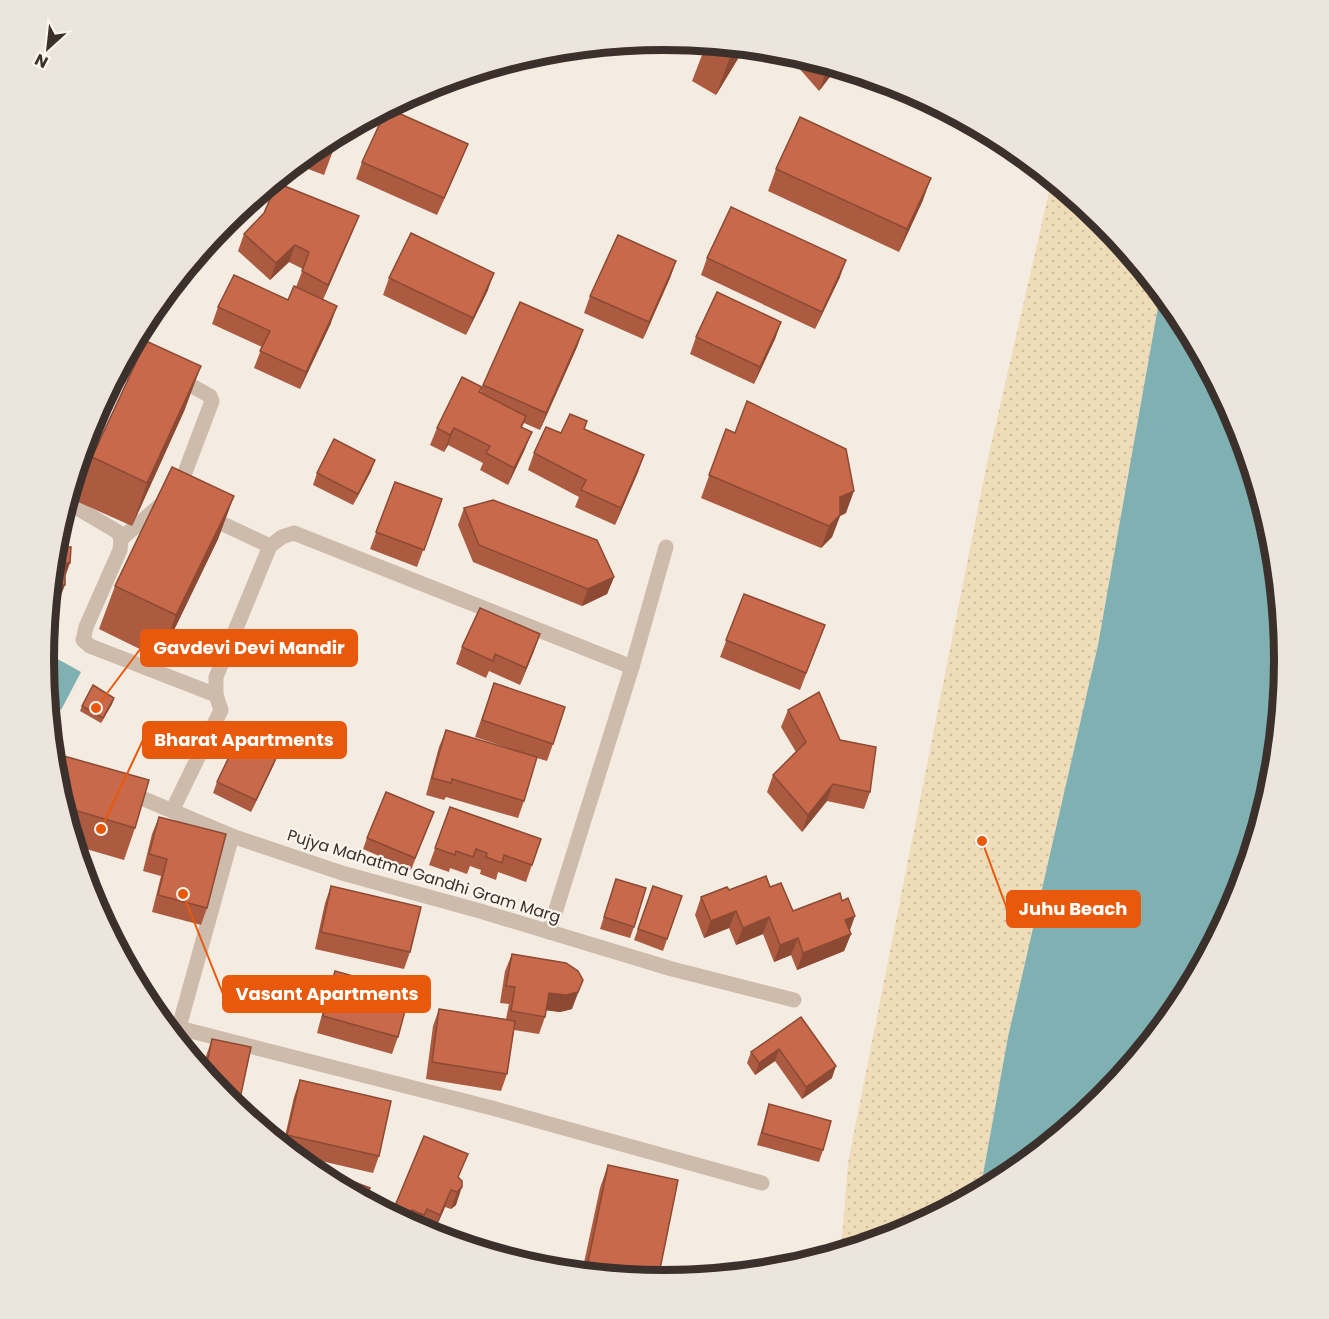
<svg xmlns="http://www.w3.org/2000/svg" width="1329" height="1319" viewBox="0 0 1329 1319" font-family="Poppins,sans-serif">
<defs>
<pattern id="sand-dots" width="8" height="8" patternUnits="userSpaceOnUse" patternTransform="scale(1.5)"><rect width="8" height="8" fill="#efdcb8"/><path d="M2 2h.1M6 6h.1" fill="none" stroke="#cebd9e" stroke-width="1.8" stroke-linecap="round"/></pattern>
</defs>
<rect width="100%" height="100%" fill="#f4ebe1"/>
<polygon fill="url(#sand-dots)" points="1052,179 1103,221 1163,294 1158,307 1098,645 1008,1037 980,1191 902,1233 841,1251 848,1163 987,463"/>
<g fill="#7fb0b2">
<polygon points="1163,294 1181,315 1238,422 1273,539 1285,660 1273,781 1238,897 1180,1005 1103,1098 1009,1176 980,1191 1008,1037 1098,645 1158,307"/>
<polygon points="45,652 81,672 61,710 48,703"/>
</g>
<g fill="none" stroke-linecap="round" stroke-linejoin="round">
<g stroke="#cdbbac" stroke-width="15">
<polyline points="176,377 210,396 212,401 178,491"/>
<path d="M99,415C109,396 119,367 142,362L155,367"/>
<polyline points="67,502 118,532 121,539 120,550 86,627 83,640 90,646 216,695"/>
<polyline points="121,539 164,502"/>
<polyline points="270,546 282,537 294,533 632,667"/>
<polyline points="54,760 81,771"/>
<polyline points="125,791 232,836 342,873 480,911 672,969 794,1000"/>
<polyline points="172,811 221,710 216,695 216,677 270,546 206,516"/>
<polyline points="549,932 632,667 666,547"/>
<polyline points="179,1028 492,1108 762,1183"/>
<polyline points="176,1038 232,836"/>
</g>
</g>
<g fill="#ac5a40">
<polygon points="689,41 745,47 716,95 692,81 702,55 689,42"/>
<polygon points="784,51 786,51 837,67 836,69 819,91"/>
<polygon points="340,132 324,175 295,164 320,143"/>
<polygon points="468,144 461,161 437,215 356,179 362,162"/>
<polygon points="776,169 923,200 899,252 768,191"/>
<polygon points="352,233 323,299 331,323 300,389 254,368 262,347 212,324 218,307 288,300 296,287 303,269 289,262 270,280 238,251 244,234"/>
<polygon points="208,242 196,269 189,265"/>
<polygon points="707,258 840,277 815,329 701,275"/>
<polygon points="676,261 670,278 643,339 584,313 590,296"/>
<polygon points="389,278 488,290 466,335 383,295"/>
<polygon points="781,322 775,339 754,384 690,354 696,337"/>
<polygon points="583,330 577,347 540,430 524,423 522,427 525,449 508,485 480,470 483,463 448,445 444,452 430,445 437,428 480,393 483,385"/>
<polygon points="185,409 132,526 76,501 92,457"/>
<polygon points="584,429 644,455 638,472 615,525 575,507 579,497 528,470 534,453 561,433"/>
<polygon points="726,429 846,513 840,516 832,537 821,548 701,498"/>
<polygon points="371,471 353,505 313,485 317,473"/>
<polygon points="395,482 442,499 417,567 370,549"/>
<polygon points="234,496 218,539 160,659 99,629 115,586"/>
<polygon points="464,508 614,577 607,594 582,606 473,562 458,525"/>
<polygon points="744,594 825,625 800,690 720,657"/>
<polygon points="462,647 534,651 520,685 489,671 486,678 456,664"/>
<polygon points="494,683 553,744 547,761 537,758 524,801 518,818 446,797 444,800 426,795 439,747 446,730 532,756 475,737"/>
<polygon points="114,698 112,704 101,723 80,711 82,706"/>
<polygon points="788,710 840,740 870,792 864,809 827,801 802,832 767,792 773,775 796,752 781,727"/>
<polygon points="278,754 273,766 251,812 213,793 217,782"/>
<polygon points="64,756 135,828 124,860 76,846 56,780"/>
<polygon points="450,807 541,839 526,882 498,872 496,880 480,874 481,870 470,866 467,874 450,868 449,872 429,865"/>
<polygon points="434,812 411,870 363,849 367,838"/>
<polygon points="159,817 207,908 201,925 152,912 161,876 143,871 152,834"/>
<polygon points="616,879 634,927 630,938 600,929"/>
<polygon points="331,886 410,952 404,969 315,949 325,903"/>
<polygon points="653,886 682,896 663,951 634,940"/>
<polygon points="770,887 793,911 849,931 851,934 844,951 797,970 791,955 774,962 763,934 736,945 729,928 704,938 695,915 701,897 729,890"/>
<polygon points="512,954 572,1009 560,1012 546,1010 545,1017 539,1034 514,1030 507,1074 501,1091 426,1079 433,1026 439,1009 506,1019 509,1004 500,1003 505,971"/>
<polygon points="335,971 398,1037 392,1054 317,1033 329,988"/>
<polygon points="801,1017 832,1078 802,1099 775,1061 755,1075 747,1063 751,1052"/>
<polygon points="212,1039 225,1098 203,1070 206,1056"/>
<polygon points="300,1080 379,1156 373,1173 295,1155 283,1145 294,1097"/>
<polygon points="769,1104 823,1150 819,1162 757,1145"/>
<polygon points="424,1136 459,1177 456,1205 451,1209 445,1207 434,1232 420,1226 419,1229 392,1214"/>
<polygon points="608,1165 658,1279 582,1272 600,1188"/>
</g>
<g fill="#8c4a34">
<polygon points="734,46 745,47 716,95"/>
<polygon points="829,64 837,67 836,69 819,91"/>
<polygon points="468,144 461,161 437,215 444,198"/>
<polygon points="931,178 923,200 899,252 907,229"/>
<polygon points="359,216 352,233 322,302 328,285"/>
<polygon points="208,242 196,269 204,247"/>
<polygon points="295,245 289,262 270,280 276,263"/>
<polygon points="846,260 840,277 815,329 822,312"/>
<polygon points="676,261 670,278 643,339 649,322"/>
<polygon points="494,273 488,290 466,335 473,318"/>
<polygon points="337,306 331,323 300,389 306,372"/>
<polygon points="781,322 775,339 754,384 760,367"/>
<polygon points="583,330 577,347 540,430 546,413"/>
<polygon points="201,366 185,409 132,526 147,483"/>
<polygon points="454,428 448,445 444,452 450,435"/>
<polygon points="532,432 525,449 508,485 514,468"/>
<polygon points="644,455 638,472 615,525 621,508"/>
<polygon points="375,460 371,471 353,505 358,494"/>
<polygon points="854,491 846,513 840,516 832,537 821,548 840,497"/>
<polygon points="234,496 218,539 160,659 176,615"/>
<polygon points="65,563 70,563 64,580"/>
<polygon points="614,577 607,594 582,606 588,589"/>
<polygon points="51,585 65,585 58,603 50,602"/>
<polygon points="540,634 534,651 520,685 526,668"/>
<polygon points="114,698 112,704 101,723 103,718"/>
<polygon points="278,754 273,766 251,812 256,800"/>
<polygon points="833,784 827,801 802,832 808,815"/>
<polygon points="736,911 729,928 704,938 711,921"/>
<polygon points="855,916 849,933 845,920"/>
<polygon points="769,917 763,934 736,945 743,928"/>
<polygon points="851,934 844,951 797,970 803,953"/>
<polygon points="798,938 791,955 774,962 780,945"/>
<polygon points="583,980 572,1009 560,1012 543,1010 549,993"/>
<polygon points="779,1049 775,1061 755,1075 759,1063"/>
<polygon points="836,1066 832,1078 802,1099 806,1087"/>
<polygon points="462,1187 456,1205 451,1209 457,1192"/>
<polygon points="451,1190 445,1207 434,1232 440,1215"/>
</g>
<g fill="#c8694b" stroke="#8c4a34" stroke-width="1.5">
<polygon points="387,108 468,144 444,198 362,162"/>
<polygon points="800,117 931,178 907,229 776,169"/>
<polygon points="340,133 336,143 327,140"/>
<polygon points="277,183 359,216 328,285 302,271 309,252 295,245 276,263 244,234 264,213"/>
<polygon points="731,207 846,260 822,312 707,258"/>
<polygon points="411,233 494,273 473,318 389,278"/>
<polygon points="618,235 676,261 649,322 590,296"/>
<polygon points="234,275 288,300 294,286 337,306 306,372 260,351 270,331 218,307"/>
<polygon points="717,292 781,322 760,367 696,337"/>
<polygon points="520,302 583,330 546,413 483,385"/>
<polygon points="146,341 201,366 147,483 92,457"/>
<polygon points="462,377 482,387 479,392 526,416 521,427 532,432 514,468 486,453 490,446 454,428 450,435 437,428"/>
<polygon points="747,401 846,449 854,491 840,497 840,515 829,526 709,475 726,429 735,433"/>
<polygon points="570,414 587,421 584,429 644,455 621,508 581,490 586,480 534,453 546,427 561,433"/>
<polygon points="334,439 375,460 358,494 317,473"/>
<polygon points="172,467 234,496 176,615 115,586"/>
<polygon points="395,482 442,499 424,550 376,532"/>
<polygon points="493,500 597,540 614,577 588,589 479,545 464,508"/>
<polygon points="55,547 71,547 70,563 65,563 65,585 51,585 51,591"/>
<polygon points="744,594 825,625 806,673 726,640"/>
<polygon points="480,608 540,634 526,668 495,654 493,661 462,647"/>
<polygon points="494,683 565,707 553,744 482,720"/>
<polygon points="93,685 114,698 103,718 82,706"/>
<polygon points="819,692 840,740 876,747 870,792 833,784 808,815 773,775 806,742 788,710"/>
<polygon points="446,730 537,757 524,801 452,779 451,783 432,778"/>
<polygon points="239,736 278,754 256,800 217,782"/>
<polygon points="64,756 149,780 135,828 64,807 57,783"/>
<polygon points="386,792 434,812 415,858 367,838"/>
<polygon points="450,807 541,839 532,865 504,855 502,863 486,857 487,853 476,849 473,857 456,851 455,855 435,848"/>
<polygon points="159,817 226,834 207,908 158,895 167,859 149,854"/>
<polygon points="766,876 770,887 781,883 793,911 840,893 842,901 848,898 855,916 845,920 851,934 803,953 798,938 780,945 769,917 743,928 736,911 711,921 701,897 727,887 729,890"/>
<polygon points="616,879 646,888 634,927 604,917"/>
<polygon points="331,886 421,907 410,952 321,932"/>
<polygon points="653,886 682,896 667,939 638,929"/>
<polygon points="512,954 566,963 578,971 583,980 578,992 566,995 549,993 545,1017 511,1011 515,987 506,986"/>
<polygon points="335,971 410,992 398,1037 323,1016"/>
<polygon points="439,1009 515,1021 507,1074 432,1062"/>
<polygon points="801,1017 836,1066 806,1087 779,1049 759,1063 751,1052"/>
<polygon points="212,1039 251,1047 238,1108 225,1098 205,1073"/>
<polygon points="300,1080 391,1101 379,1156 287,1135"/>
<polygon points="769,1104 831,1121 823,1150 762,1133"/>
<polygon points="424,1136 468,1154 458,1177 462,1181 462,1187 457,1192 451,1190 440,1215 427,1209 424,1215 412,1210 408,1219 392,1213"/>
<polygon points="304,1163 370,1188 365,1200 319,1175"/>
<polygon points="608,1165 678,1180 658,1279 586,1272"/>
</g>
<g text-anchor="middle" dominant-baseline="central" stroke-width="4.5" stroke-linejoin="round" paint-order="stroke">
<g font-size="16" fill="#3b302b" stroke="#fbf5ee">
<text transform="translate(424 876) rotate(17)">Pujya Mahatma Gandhi Gram Marg</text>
</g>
</g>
<path d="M0 0H1329V1319H0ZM54 660a610 610 0 1 1 1220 0a610 610 0 1 1-1220 0Z" fill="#ece5de" fill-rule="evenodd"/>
<path fill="none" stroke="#3b302b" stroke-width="8" d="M54 660a610 610 0 1 1 1220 0a610 610 0 1 1-1220 0Z"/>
<path fill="none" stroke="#e8590c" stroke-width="2" d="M96 708L141 648M101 829L143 740M982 841L1007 909M183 894L223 994"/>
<g fill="#e8590c" stroke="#fbf5ee" stroke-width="2">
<circle cx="96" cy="708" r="6"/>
<circle cx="101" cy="829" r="6"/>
<circle cx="982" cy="841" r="6"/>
<circle cx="183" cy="894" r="6"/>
</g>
<g fill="#e8590c" stroke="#e8590c" stroke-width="2">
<rect x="141" y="630" width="216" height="36" rx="6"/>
<rect x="143" y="722" width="203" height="36" rx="6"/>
<rect x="1007" y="891" width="133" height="36" rx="6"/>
<rect x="223" y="976" width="207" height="36" rx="6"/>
</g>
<g font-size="18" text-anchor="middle" font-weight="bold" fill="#fff">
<text x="249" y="654">Gavdevi Devi Mandir</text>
<text x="244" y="746">Bharat Apartments</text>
<text x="1073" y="915">Juhu Beach</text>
<text x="327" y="1000">Vasant Apartments</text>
</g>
<g transform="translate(48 48) rotate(207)" stroke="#fbf5ee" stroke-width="4.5" paint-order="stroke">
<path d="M0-4.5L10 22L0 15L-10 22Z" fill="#3b302b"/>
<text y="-9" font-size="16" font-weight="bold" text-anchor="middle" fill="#3b302b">N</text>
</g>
</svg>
